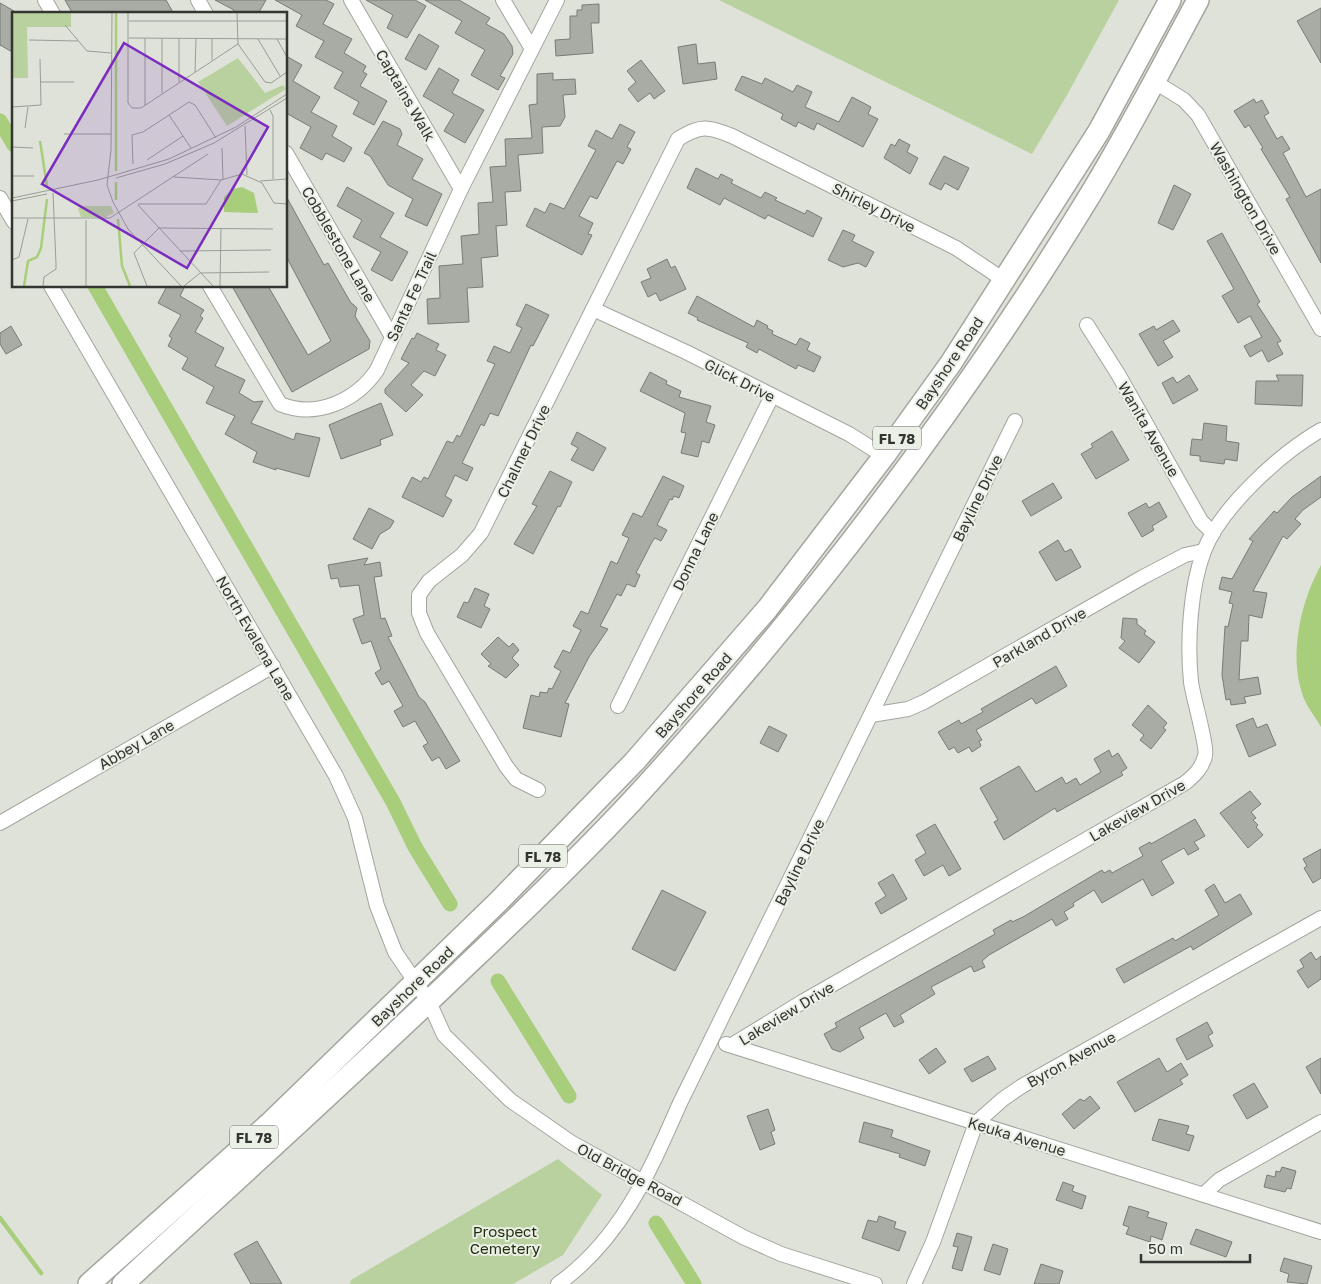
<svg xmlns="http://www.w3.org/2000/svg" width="1321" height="1284" viewBox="0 0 1321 1284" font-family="'Golos Text',sans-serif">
<rect width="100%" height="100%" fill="#dee2d9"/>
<g fill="#b9d19e">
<polygon points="719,0 1119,0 1067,95 1032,154"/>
<polygon points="558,1159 602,1195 563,1255 513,1284 350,1284 351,1280"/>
</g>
<path fill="#a8cd7b" d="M1321,565V727C1315,716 1305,705 1302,693C1289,653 1301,601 1321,565Z"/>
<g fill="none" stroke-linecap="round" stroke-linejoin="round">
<polyline stroke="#a8cd7b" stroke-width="4.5" points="0,1218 41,1273"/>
<g stroke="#a8cd7b" stroke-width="15">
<polyline points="0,121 14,145"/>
<polyline points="95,286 393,802 415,847 450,904"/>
<polyline points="498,981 569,1096"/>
<polyline points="656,1223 694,1284"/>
</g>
</g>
<g fill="#a8aca4" stroke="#787c74">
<polygon points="65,0 166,0 174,14 73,14"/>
<polygon points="215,0 266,0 258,14 232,14 234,10"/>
<polygon points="275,0 326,0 334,4 323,24 352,39 344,53 366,66 363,72 367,74 360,86 387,101 374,125 353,114 359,102 334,88 343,72 315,57 324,41 296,26 302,15"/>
<polygon points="366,0 415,0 426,6 407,38 387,28 393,15"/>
<polygon points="425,0 459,0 490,18 486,24 504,34 512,46 513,54 500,76 505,78 498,90 471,75 485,50 455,33 462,21"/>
<polygon points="0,3 14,11 14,53 0,45"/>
<polygon points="599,4 599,23 591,23 593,53 556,56 555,40 570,39 570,16 577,16 577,10 582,10 582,5"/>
<polygon points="1321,8 1321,63 1297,21"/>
<polygon points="419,34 439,46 426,70 405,59"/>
<polygon points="696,44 698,64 715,62 717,79 683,84 678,47"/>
<polygon points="286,56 302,65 293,81 320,97 311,112 337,126 332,136 352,148 344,162 326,153 322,160 300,148 311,127 286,113"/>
<polygon points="641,60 665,91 654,99 650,93 638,102 628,89 636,82 627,71"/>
<polygon points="439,68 459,80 452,93 484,110 465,143 444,131 454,114 423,96"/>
<polygon points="553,73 553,80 575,79 576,94 563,95 565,117 560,126 542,127 543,153 518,155 521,191 505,192 507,225 496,226 498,256 481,258 483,287 467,288 469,322 428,324 427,299 440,298 439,266 463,264 461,236 479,234 478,203 493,202 490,167 506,166 505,139 532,138 529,105 537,104 537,74"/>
<polygon points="742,76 762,84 765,78 793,92 797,85 812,92 805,107 839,122 852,97 871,107 868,114 878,119 863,147 817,123 814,130 798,122 796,127 781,119 783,114 735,90"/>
<polygon points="1254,99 1256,103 1262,100 1269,113 1264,116 1277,139 1282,136 1290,149 1283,153 1306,197 1321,189 1321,263 1286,199 1290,197 1261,149 1263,148 1249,125 1245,128 1234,111"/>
<polygon points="383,121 400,129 402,134 397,145 423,159 412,179 442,194 427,226 405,216 413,199 388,185 370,156 364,153"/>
<polygon points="620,124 635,132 627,147 631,149 623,164 617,161 597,199 590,196 579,216 593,223 588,234 592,235 582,255 526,226 535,208 545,213 550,203 564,209 596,150 588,146 596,130 612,139"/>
<polygon points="899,139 910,145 907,152 918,158 910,174 884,158 891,144 895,146"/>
<polygon points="944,156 969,168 958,190 945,183 941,190 929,184"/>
<polygon points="696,168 718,179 721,174 733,180 731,183 761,198 765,192 777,198 775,200 805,214 807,210 822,218 813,237 768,215 765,219 724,198 720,205 687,188"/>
<polygon points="1174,185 1191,194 1173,230 1158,223"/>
<polygon points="347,187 394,213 380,237 408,252 392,281 371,270 381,252 353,237 362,220 337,206"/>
<polygon points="286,196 324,265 328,263 351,303 354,305 357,308 355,316 370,341 369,349 292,392 232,286 268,286 308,355 331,341 286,256"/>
<polygon points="843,230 855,235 852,241 874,252 866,267 858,263 843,267 828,260"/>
<polygon points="1222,233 1260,302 1257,304 1281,341 1277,343 1283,354 1268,362 1262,350 1250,357 1244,346 1262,337 1250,316 1238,323 1222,296 1234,289 1207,241"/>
<polygon points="667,259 671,268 675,266 686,289 660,301 656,293 648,297 641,282 651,278 647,269"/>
<polygon points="167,286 185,286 180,296 204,310 200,316 203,318 195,332 224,348 215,366 245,380 239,393 254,402 263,401 251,423 294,440 296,433 320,438 309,477 276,468 276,470 253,462 257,452 225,434 235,416 206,403 214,387 182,369 188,358 168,346 172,338 169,336 181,315 158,303"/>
<polygon points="697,296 754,327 757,320 768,326 767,328 773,331 772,334 796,345 800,338 810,343 807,350 821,357 814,372 798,365 796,369 759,349 757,353 746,347 748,343 697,320 698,318 688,313"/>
<polygon points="526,304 549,315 533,346 531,345 498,416 490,413 484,426 481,424 462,463 473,468 467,481 455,475 445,496 452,500 443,517 402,497 412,477 421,482 424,477 428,479 447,441 453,443 457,435 460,437 495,364 487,361 494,346 510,353 522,328 516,325"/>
<polygon points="1173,320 1180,331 1163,341 1173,357 1158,366 1139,334 1154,326 1156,330"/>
<polygon points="11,326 22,345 6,354 0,344 0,333"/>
<polygon points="417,333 439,344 436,350 446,355 435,376 424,371 411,385 423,395 406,412 385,393 385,389 409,363 401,359 412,338 414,339"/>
<polygon points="650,372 667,381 666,384 681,391 679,397 711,406 706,422 715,425 709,443 702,441 698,457 681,453 686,433 681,432 685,413 640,391"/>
<polygon points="1189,375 1198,390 1173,404 1162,383 1173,377 1177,383"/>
<polygon points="1276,375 1303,375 1302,406 1255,404 1256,381 1279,381"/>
<polygon points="381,403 393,435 380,440 381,445 341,459 329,425"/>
<polygon points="1204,423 1227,426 1226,441 1239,443 1237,461 1225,459 1224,464 1200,461 1200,456 1190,455 1192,439 1202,440"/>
<polygon points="1112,431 1129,460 1096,479 1081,454 1093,447 1091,444"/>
<polygon points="577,432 606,448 593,471 571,460 578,448 571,444"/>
<polygon points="550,471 572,482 560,507 558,506 533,554 514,544 537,506 532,504"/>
<polygon points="663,476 684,486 679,498 674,496 672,500 670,499 657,525 667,530 661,541 655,538 652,542 636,573 640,575 635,587 627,584 621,596 617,594 600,626 608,629 589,657 565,703 569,704 561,737 523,728 531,695 539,697 540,692 547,693 549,688 552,689 561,671 554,667 563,650 570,653 581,630 573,626 581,611 588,614 611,561 617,564 629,538 622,535 633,513 642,517"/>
<polygon points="1321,476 1321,497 1303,510 1295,519 1301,524 1287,539 1283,536 1253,591 1267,593 1262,618 1249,615 1248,641 1241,641 1239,680 1258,677 1261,694 1244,697 1246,703 1231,705 1230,699 1226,700 1222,675 1225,626 1228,627 1233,604 1229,603 1232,592 1219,589 1222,577 1232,579 1253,541 1249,539 1274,511 1277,513 1292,497"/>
<polygon points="1053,483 1062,498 1031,516 1022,501"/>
<polygon points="1159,502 1167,517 1152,526 1154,530 1142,537 1128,513 1146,503 1149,508"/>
<polygon points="369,508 394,521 390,528 380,534 372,549 353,539"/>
<polygon points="1058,540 1065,552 1071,549 1081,567 1056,581 1039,552"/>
<polygon points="368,558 364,565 380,562 382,576 374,577 381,619 385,618 392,636 388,637 419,697 425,702 460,761 446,769 439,757 432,761 423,746 428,743 415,721 403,727 394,711 403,706 389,681 382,685 375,673 381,669 371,641 362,644 353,619 364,615 359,585 340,587 338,578 331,579 328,565"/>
<polygon points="475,588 489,594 484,606 490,609 481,628 457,617 464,602 468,603"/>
<polygon points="1123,618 1137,619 1137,624 1146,631 1144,634 1155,642 1139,663 1119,648 1125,641 1121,638"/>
<polygon points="498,637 509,647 513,643 519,650 512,658 519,665 506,678 488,666 491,664 481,654"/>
<polygon points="1056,666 1067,686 1036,704 1032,698 976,730 982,740 979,741 981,746 972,752 969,747 958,753 954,747 949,750 938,732 959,720 961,724 983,712 981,709"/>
<polygon points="1148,705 1167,723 1163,728 1166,730 1151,749 1140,740 1144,735 1132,725"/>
<polygon points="1253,718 1257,728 1267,724 1276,745 1249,757 1236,725"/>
<polygon points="769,726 787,735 778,752 760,743"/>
<polygon points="1109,750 1112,757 1118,753 1127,768 1121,772 1123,775 1057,812 1055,808 1004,840 994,822 998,820 980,788 1019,766 1036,792 1062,777 1066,784 1076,778 1080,785 1101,772 1094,759"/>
<polygon points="1250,791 1261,804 1251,812 1256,818 1253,820 1258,825 1256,827 1263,835 1248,848 1220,813"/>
<polygon points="1195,819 1205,836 1194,842 1199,849 1188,855 1184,848 1161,861 1174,883 1152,896 1143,879 1102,903 1094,890 1073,903 1074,906 1064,912 1068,919 1056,926 1052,919 989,955 982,961 985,967 974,972 971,966 931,987 935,994 900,1015 904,1022 894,1027 886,1013 859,1028 864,1038 840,1052 832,1049 824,1034 837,1027 835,1023 995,934 993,930 1011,920 1012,922 1023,917 1102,870 1104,873 1110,870 1112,873 1143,856 1139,848 1150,842 1151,844"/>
<polygon points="935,824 961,869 949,876 943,865 924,876 915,860 926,853 916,835"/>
<polygon points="1321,849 1321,878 1313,883 1304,868 1307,866 1303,859"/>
<polygon points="893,874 907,899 881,914 875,903 886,896 878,883"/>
<polygon points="1214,884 1225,903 1240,894 1252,914 1193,950 1191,946 1124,983 1116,969 1173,938 1175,941 1219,915 1205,890"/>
<polygon points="662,890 706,912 675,971 632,949"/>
<polygon points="1311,952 1316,960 1321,956 1321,979 1308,988 1297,971 1304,967 1300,960"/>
<polygon points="1207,1022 1213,1033 1208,1036 1213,1046 1187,1060 1176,1039"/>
<polygon points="936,1048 946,1062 929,1074 919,1060"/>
<polygon points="988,1056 996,1069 972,1082 964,1069"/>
<polygon points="1159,1058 1167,1072 1181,1063 1188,1075 1180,1080 1183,1084 1135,1112 1117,1082"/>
<polygon points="1321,1058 1321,1094 1306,1067"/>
<polygon points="1254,1083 1268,1107 1247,1119 1233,1095"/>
<polygon points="1090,1096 1100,1108 1074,1129 1062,1114 1080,1099 1084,1101"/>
<polygon points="768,1109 775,1130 771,1132 775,1144 760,1150 747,1116"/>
<polygon points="1159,1119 1189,1126 1186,1134 1194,1136 1189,1151 1152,1140"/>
<polygon points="864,1122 893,1130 891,1137 930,1151 925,1166 899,1157 900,1154 859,1142"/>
<polygon points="1282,1167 1296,1171 1291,1189 1287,1188 1285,1192 1264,1187 1267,1175 1275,1177 1276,1171 1280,1172"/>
<polygon points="1063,1182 1074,1186 1072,1191 1086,1196 1082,1209 1056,1200"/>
<polygon points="1129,1206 1149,1212 1147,1217 1167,1223 1162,1240 1151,1236 1150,1242 1126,1234 1129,1227 1123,1225"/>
<polygon points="879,1216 896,1222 894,1228 906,1232 899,1251 862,1238 868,1220 877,1222"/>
<polygon points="1196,1229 1232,1242 1226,1257 1190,1244"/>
<polygon points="957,1233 972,1237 962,1271 952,1268 958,1247 953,1246"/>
<polygon points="257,1241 282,1284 251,1284 234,1254"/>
<polygon points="993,1244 1008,1249 1000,1275 984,1270"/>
<polygon points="1284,1258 1312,1266 1307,1284 1287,1282 1289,1274 1280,1271"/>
<polygon points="1041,1264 1063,1271 1059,1284 1034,1284"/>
</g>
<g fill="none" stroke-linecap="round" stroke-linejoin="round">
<defs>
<g id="street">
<polyline points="45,0 53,14"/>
<polyline points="198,0 206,14"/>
<polyline points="351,0 461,189"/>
<polyline points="503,0 532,49"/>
<polyline points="1155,82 1184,100 1198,115 1321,329"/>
<polyline points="286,153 391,335"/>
<polyline points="0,198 14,222"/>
<polyline points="51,286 336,776 355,818 377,906 395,952 429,1002 444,1035 510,1100 572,1143 743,1237 781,1254 875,1284"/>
<path d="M210,286L280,404C316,419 356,401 377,370L461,189L557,0"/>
<polyline points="593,309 686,352 849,434 884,456"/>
<polyline points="1087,325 1118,374 1201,521 1213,533"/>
<polyline points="618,706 772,396"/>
<polyline points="871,715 908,709 924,702 1143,577 1185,555 1204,551"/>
<path d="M538,790L516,779L506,766L427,633L419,613V595L429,581L462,555L481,533L678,139C700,125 708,126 732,136L956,248L1004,280"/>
<polyline points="0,823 273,666"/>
<polyline points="726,1044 1321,1232"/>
<path d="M732,1045L802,1002L1185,783C1195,775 1202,768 1205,756C1208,748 1193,697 1191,682C1187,643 1190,588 1204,551C1221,507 1281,453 1321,430"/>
<polyline points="1204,1194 1219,1180 1321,1122"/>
<path d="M558,1284C621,1239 650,1171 680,1103L1015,421"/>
<polyline points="914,1284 933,1242 976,1123 1003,1099 1022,1086 1321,918"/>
</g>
<g id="primary">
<polyline points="89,1284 270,1123 499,901 635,761 768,608 884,456 951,363 1099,131 1170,0"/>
<path d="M123,1284C239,1177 357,1071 471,961C526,909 581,856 633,800C803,615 956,414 1087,200C1127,135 1162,67 1198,0"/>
</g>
</defs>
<use href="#street" stroke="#a2a69e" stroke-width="16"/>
<use href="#primary" stroke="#a2a69e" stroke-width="24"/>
<use href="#street" stroke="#fff" stroke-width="14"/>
<use href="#primary" stroke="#fff" stroke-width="21"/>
</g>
<g text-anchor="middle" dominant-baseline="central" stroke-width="4" stroke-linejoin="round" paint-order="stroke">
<g fill="#ebf0e7" stroke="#6a6d68" stroke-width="1">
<rect x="873" y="426.5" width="48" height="23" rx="4"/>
<rect x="519" y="844.5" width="48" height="23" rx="4"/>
<rect x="230" y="1125.5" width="48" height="23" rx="4"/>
</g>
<g font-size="14" font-weight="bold" fill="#333531">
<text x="897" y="438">FL 78</text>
<text x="543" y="856">FL 78</text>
<text x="254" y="1137">FL 78</text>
</g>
<g font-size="15" fill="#333531" stroke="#ebf0e7">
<text transform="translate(406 95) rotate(60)">Captains Walk</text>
<text transform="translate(1246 198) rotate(60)">Washington Drive</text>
<text transform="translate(874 207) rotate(27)">Shirley Drive</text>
<text transform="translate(339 244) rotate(60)">Cobblestone Lane</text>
<text transform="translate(411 296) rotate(-65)">Santa Fe Trail</text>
<text transform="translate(949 363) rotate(-56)">Bayshore Road</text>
<text transform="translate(740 380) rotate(27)">Glick Drive</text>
<text transform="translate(1149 429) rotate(60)">Wanita Avenue</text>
<text transform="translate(523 451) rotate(-64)">Chalmer Drive</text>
<text transform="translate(977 498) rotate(-64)">Bayline Drive</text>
<text transform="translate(695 551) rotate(-64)">Donna Lane</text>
<text transform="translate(1039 637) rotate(-30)">Parkland Drive</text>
<text transform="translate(256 638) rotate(60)">North Evalena Lane</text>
<text transform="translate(693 695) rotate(-49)">Bayshore Road</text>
<text transform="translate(136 744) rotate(-30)">Abbey Lane</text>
<text transform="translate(1137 810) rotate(-30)">Lakeview Drive</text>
<text transform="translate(799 862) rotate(-64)">Bayline Drive</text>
<text transform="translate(412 986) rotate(-44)">Bayshore Road</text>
<text transform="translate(786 1013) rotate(-31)">Lakeview Drive</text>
<text transform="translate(1071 1059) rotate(-29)">Byron Avenue</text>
<text transform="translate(1017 1136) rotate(17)">Keuka Avenue</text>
<text transform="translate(630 1174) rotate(28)">Old Bridge Road</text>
</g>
<g font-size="15" fill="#212f0c" stroke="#ebf0e7">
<text x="505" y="1231">Prospect<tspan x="505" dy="17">Cemetery</tspan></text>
</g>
</g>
<g transform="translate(12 12)">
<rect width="275" height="275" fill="#dee2d9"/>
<path d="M0,1H59V15H15L16,66H0ZM226,46L253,81L271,73L274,77L215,114L186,70ZM69,194H99L102,201L94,205H69L66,197Z" fill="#b9d19e"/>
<path d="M230,175L242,181L246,201L212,200V185L221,177Z" fill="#a8cd7b"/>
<path fill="none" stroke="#a8cd7b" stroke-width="2.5" d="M28,129L35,174M104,159V1M104,170V188M106,207L110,254L118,274M12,274L16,249L25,245L29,236L35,187"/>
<path fill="none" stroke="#9a9d96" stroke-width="1" d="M100,1L99,138L95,173L101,190L116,217L169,274M116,1V91L120,96H129L226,32M225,1L226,32L253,70L259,71L275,60M117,9H275M53,13L75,39L99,41M117,26L275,27M150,26V81M167,26V70M246,27L268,64M265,27L275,45M17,28L66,29M200,48V26M183,60L184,26M29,70H62M133,93V26M0,95L29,93L28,47M258,98L261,104V167M157,103L179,136M233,114L235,163M13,116L16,95M52,122H99M0,135L21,136M210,136L211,167M135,148L171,124M121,152L120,123L131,120L177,90L183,93L204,126M0,164H22M162,165L209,168M104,166L153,152L202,131L275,86M248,169L275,167M0,186L86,168L157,147L224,115L275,82M0,189L35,182M126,192H194L209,168L230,162L250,171L262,191L275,192M126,193L201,274M0,206H98L196,142M74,208V274M168,239L259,238M0,248L7,245L16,207M31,274L32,265L44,257V252L41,181M135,274L122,241L147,216L261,217M172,274L188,261L257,260M208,274L209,216"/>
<path fill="#7b2cbf" fill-opacity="0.15" stroke="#7b2cbf" stroke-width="2.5" d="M112,31L256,115L175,256L30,172Z"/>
<rect width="275" height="275" fill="none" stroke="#333531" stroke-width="2.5"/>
</g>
<path d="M1141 1254v8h109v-8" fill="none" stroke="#333531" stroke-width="2.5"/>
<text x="1148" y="1254" font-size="15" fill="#333531" stroke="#ebf0e7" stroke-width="4" paint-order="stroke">50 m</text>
</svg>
